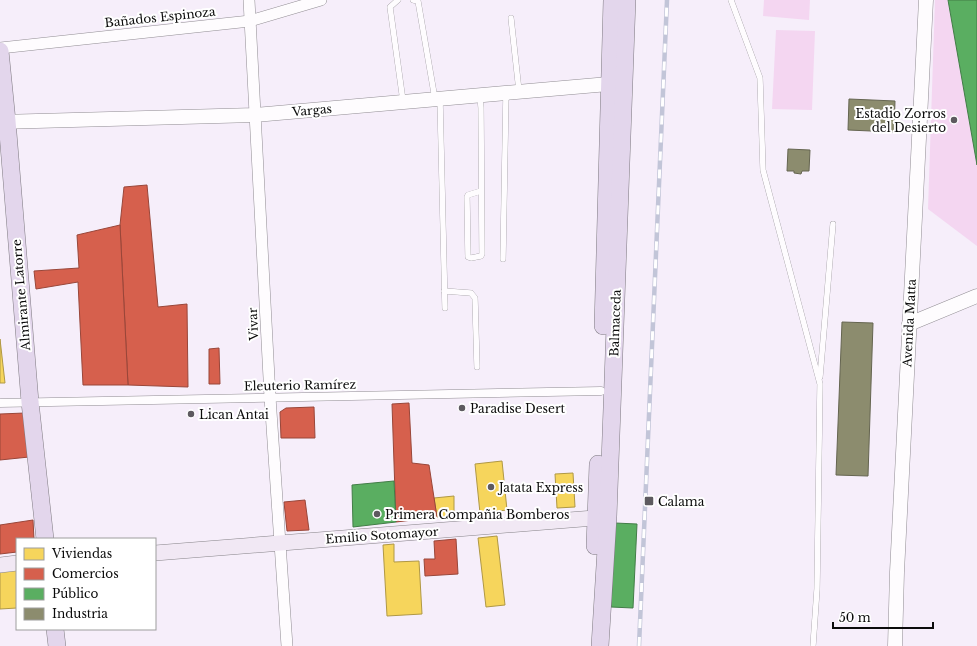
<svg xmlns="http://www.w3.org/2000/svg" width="977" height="646" viewBox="0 0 977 646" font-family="'Libre Baskerville',serif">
<rect width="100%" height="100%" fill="#f6eefa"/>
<g fill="#f4d6f1">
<polygon points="764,0 810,0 809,20 763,16"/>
<polygon points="935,0 977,0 977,246 928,209"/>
<polygon points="776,30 815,31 812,110 772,109"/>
</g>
<g fill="#f6d55c" stroke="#b09844">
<polygon points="0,339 5,383 0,383"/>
<polygon points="502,461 507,510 480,513 475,464"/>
<polygon points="573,473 575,507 557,508 555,474"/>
<polygon points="454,496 454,517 437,517 434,498"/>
<polygon points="497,536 505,605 486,607 478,538"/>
<polygon points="394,544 394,562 419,561 422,614 387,616 383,545"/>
<polygon points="17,569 17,608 0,609 0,570"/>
</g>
<g fill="#d6604d" stroke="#994639">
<polygon points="147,185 158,307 187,304 188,387 128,385 120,225 124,187"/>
<polygon points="120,225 128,385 83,385 78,282 36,289 34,271 79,268 77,235"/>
<polygon points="219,348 220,384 209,384 209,349"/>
<polygon points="409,403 412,463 429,465 437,517 396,522 392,404"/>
<polygon points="314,407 315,438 281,438 280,412 286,408"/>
<polygon points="25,413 29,457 0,460 0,414"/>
<polygon points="305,500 309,530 287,531 284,502"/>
<polygon points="33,520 34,539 17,539 17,552 0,554 0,525"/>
<polygon points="456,539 458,574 425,576 424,559 435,559 434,541"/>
</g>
<g fill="#5aae61" stroke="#427d47">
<polygon points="948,0 977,0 977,165"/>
<polygon points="394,481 396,522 353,527 352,485"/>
<polygon points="615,523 637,524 633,608 611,607"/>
</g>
<g fill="#8c8c6e" stroke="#656550">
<polygon points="849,99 895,101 894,132 848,130"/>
<polygon points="788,149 810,150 809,171 802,171 801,174 794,173 794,171 787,171"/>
<polygon points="842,322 873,323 868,476 836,475"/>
</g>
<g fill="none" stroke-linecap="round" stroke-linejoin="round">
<defs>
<g id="service">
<polyline points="398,0 390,7 403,101"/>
<polyline points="413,0 418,1 435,99"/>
<polyline points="731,0 760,78 763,170 820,384 817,589 813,646"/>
<polyline points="511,18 519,91"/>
<polyline points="480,95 481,108 482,254 481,256 471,258 468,257 467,197 468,195 481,191"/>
<polyline points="440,99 445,308"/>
<polyline points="503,259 506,93"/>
<polyline points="444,291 471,293 475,298 477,367"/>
<polyline points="820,377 833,224"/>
</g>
<polyline id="pedestrian" points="0,403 601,391"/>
<g id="minor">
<polyline points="249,0 270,397 287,646"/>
<polyline points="0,48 250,21 321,0"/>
</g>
<g id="tertiary">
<polyline points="0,122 255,115 620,83"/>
<polyline points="909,324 977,296"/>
<polyline points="895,646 897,572 926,0"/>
</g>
<g id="secondary">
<polyline points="155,553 607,517"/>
<polyline points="0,565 17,563"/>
</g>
<g id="primary">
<polyline points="0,51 7,121 30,402 45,539"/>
<polyline points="603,326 612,0"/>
<polyline points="595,546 598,464"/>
<polyline points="55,629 57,646"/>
<polyline points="600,646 608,517 627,0"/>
</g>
</defs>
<use href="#service" stroke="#918d93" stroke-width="6"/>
<use href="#pedestrian" stroke="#918d93" stroke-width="9"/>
<use href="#minor" stroke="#918d93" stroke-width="12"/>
<use href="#tertiary" stroke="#918d93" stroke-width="15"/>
<use href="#secondary" stroke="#878489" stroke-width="16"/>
<use href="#primary" stroke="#7e7a80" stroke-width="18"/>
<use href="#service" stroke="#fefcfe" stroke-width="5.5"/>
<use href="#pedestrian" stroke="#fefcfe" stroke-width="8"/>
<use href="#minor" stroke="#fefcfe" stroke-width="11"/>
<use href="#tertiary" stroke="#fefcfe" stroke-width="14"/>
<use href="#secondary" stroke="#f1e8f4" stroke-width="15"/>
<use href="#primary" stroke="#e3d6ec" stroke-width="17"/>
<defs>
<polyline id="rail" points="639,646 667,0"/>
</defs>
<use href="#rail" stroke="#c2c5d8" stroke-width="4.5"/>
<use href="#rail" stroke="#fff" stroke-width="3" stroke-dasharray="9" stroke-linecap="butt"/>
</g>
<g fill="#5d5a5f" stroke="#fff" stroke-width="1.5">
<circle cx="954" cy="120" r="4"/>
<circle cx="462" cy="408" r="4"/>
<circle cx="191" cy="414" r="4"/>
<circle cx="491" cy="487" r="4"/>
<rect x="644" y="496" width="10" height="10" rx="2"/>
<circle cx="377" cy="514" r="4"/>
</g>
<g text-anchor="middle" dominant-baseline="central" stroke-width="4" stroke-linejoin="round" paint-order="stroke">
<g font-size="12" fill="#0b0b0b" stroke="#fff">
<text transform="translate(160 17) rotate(-6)">Bañados Espinoza</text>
<text transform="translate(312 110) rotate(-5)">Vargas</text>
<text transform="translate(21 295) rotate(-95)">Almirante Latorre</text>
<text transform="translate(615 323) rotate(-88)">Balmaceda</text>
<text transform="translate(909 323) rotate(-87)">Avenida Matta</text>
<text transform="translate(253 324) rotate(-93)">Vivar</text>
<text transform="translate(300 385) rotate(-1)">Eleuterio Ramírez</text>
<text transform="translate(382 535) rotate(-4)">Emilio Sotomayor</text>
</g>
<g font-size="12" fill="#0b0b0b" stroke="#fff" text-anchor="start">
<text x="946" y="113" text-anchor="end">Estadio Zorros<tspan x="946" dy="14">del Desierto</tspan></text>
<text x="470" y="408">Paradise Desert</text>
<text x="199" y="414">Lican Antai</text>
<text x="499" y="487">Jatata Express</text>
<text x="658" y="501">Calama</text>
<text x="385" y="514">Primera Compañia Bomberos</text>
</g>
</g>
<rect x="16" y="538" width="140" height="92" fill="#ffffff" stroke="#9d9d9d"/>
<rect x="24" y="548" width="20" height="12" fill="#f6d55c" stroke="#9d9d9d"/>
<text x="52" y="558" font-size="12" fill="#0b0b0b">Viviendas</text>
<rect x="24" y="568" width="20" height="12" fill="#d6604d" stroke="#9d9d9d"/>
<text x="52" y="578" font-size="12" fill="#0b0b0b">Comercios</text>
<rect x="24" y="588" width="20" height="12" fill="#5aae61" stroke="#9d9d9d"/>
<text x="52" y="598" font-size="12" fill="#0b0b0b">Público</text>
<rect x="24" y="608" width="20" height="12" fill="#8c8c6e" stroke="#9d9d9d"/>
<text x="52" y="618" font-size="12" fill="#0b0b0b">Industria</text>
<path d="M833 622v6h100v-6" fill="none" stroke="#0b0b0b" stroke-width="2"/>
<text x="839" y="622" font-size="12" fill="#0b0b0b" stroke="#ffffff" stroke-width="3" paint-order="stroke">50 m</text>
</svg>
